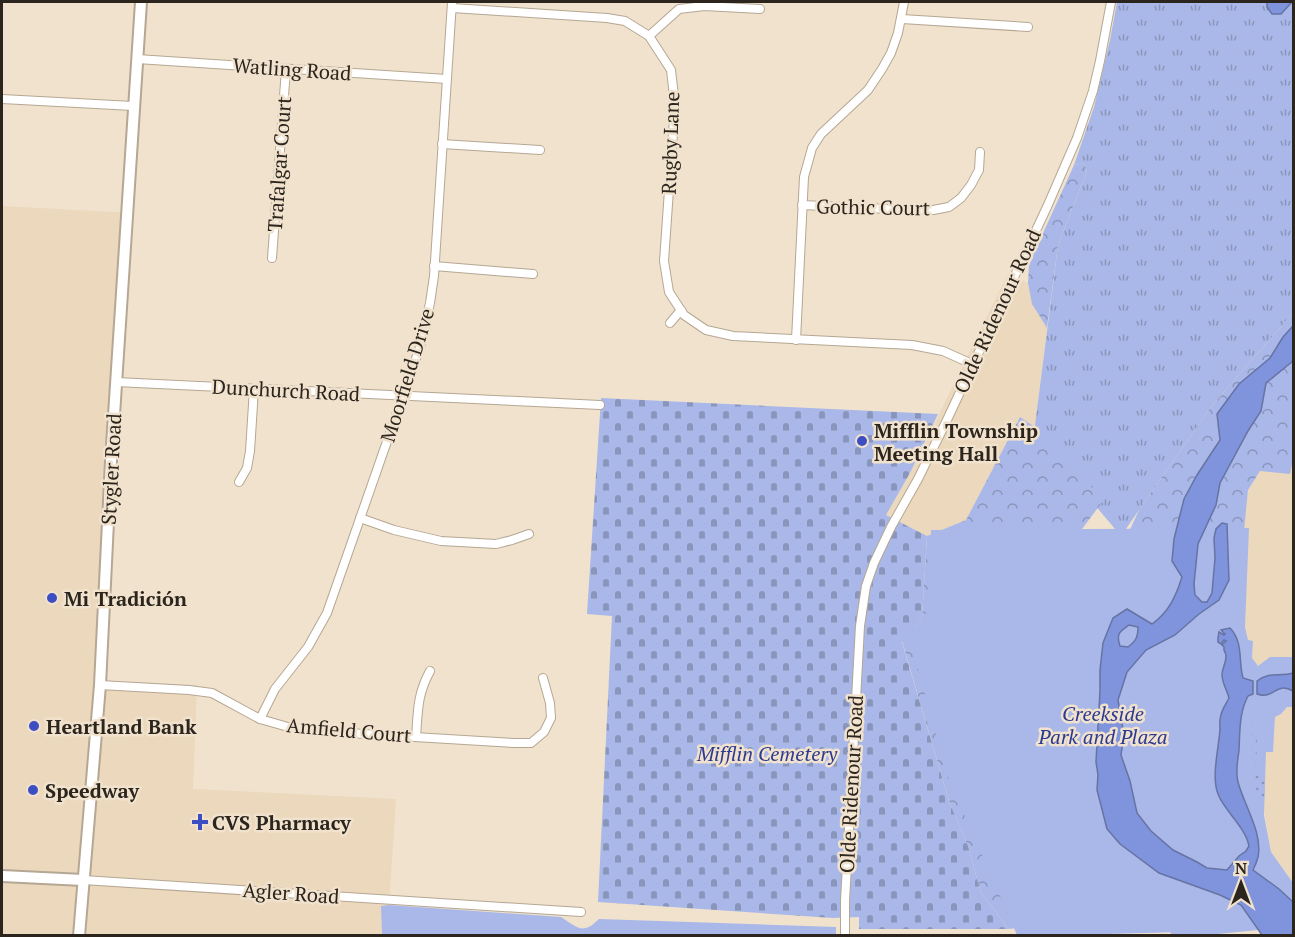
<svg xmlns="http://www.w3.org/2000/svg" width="1295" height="937" viewBox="0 0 1295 937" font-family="'PT Serif',serif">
<defs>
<pattern id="grass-tufts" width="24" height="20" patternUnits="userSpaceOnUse" patternTransform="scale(1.5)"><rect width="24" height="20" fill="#a9b8e8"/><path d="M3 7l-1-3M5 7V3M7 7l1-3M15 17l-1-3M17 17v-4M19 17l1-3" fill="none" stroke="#8a95bb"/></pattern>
<pattern id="forest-crowns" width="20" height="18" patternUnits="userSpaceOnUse" patternTransform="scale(1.5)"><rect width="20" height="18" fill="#a9b8e8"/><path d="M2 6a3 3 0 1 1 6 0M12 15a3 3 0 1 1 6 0" fill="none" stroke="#8a95bb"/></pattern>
<pattern id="cemetery-stones" width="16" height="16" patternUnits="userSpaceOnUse" patternTransform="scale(1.5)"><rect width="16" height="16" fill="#a9b8e8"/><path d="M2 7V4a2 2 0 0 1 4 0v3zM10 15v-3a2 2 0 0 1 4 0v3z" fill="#8a95bb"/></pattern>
<pattern id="garden-dots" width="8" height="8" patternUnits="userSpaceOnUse" patternTransform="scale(1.5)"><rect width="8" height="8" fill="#a9b8e8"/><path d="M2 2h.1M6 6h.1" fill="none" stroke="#8a95bb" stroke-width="1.8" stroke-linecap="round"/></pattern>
</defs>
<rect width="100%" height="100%" fill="#f1e2ce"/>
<g fill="#ebd8bd">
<polygon points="2,206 131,213 113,522 107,681 197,685 193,789 396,799 389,905 381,906 382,935 2,935"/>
<polygon points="1008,274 1028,283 1032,304 1047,328 1035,427 1019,418 966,520 927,536 886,515 910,473"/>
<polygon points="1293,454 1293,657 1270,657 1258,667 1252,658 1253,642 1248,641 1245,627 1248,528 1244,528 1248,490 1260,471 1290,473"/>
<polygon points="1287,707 1293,707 1293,883 1271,852 1264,810 1266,752 1273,752 1275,717 1281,714"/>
</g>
<polygon fill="url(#grass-tufts)" points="1117,2 1293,2 1293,313 1210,408 1121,536 1034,433 1058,245 1087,171 1084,163 1074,165 1094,107 1110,40"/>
<g fill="url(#forest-crowns)">
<polygon points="1084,163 1087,171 1058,245 1047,328 1032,304 1028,283 1029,264 1074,165"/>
<polygon points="1293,313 1293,326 1283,338 1270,358 1239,384 1217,414 1220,439 1197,475 1184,499 1174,539 1258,930 1208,935 1171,935 1121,549 1139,510 1210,408"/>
<polygon points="1293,361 1294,454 1290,474 1260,471 1248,490 1236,613 1198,544 1216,505 1220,483 1248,431 1261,411 1266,383"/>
<polygon points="1020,417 1047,435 1103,501 1073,541 1052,923 1009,929 981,893 968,846 949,801 902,641 922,618 927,536 966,520"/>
</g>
<polygon fill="url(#cemetery-stones)" points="601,398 938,414 910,473 886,515 927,536 922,618 902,642 949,801 968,846 981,893 1009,929 859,929 859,917 833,918 598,902 612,616 587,614"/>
<g fill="#a9b8e8">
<path d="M1249,528L1245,627L1248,640L1253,641L1252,658L1258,666L1270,657H1293V707H1287L1281,714L1275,717L1273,752H1266L1264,815L1271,852L1293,883V929C1201,930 1109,936 1017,935L947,775L911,643L921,627L930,601L931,530Z"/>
<path d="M389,905L561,917C578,928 583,935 599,919L836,927V936L382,935L381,906Z"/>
</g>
<polygon fill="url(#garden-dots)" points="1252,717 1257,741 1256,768 1265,778 1264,803 1261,805 1253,778"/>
<g fill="#7f94dd" stroke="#6673a3" stroke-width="1.5" fill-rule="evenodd">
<polygon points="1267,2 1292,2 1281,14 1272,14 1267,7"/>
<path d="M1293,326V361L1266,383L1261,411L1248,431L1220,483L1216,505L1198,544L1194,584L1195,595L1202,602H1207L1212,593L1215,558L1214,538L1216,529L1222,523L1227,524L1229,580L1219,600L1199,614L1175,635L1146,650L1127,672L1118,700L1124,735L1121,755L1130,781L1137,813L1151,831L1173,850L1197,862L1207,868L1227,870L1239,856L1246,851L1249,846C1245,826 1225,812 1218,794C1211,777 1219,747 1220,729C1220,724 1219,720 1221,715C1222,709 1226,704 1229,698C1227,689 1222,684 1222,674C1223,665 1229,658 1224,650V647L1222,645L1226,641L1224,640L1221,644L1218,642V638L1219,632L1224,635L1225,634L1221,630L1230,628C1244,643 1238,661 1243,678L1253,681V694L1248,696C1239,713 1240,731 1239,750C1238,760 1235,771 1238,782C1244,805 1263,833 1258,857C1257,861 1255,866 1253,870L1279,889L1293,902V935H1262L1241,905L1220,895L1159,873L1120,844L1107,829L1097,790L1098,775L1096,762L1100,691V670L1103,643L1113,618L1127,609L1152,624C1169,612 1176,596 1182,577L1172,561L1174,539L1184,499L1197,475L1220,440L1217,414L1239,384L1270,358L1283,337ZM1129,625L1138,627C1138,637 1136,641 1128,647L1120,646C1116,634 1119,632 1129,625Z"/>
<path d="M1293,673V691C1275,681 1275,700 1257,694V681C1271,671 1278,677 1293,673Z"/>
</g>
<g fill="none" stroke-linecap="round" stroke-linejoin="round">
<defs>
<g id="street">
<polyline points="452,8 607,18 625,21 649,36 671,70 675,105 664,261 669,292 684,315 706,330 733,336 912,345 943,351 972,364"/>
<polyline points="902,19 1028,27"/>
<polyline points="649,36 679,9 704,6 760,9"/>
<polyline points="137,59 447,79"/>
<polyline points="2,99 133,106"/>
<polyline points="442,144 540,150"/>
<polyline points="802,205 911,210 933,210 949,207 961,198 971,185 979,170 980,152"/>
<polyline points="272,258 286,69"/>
<polyline points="434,266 533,274"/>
<polyline points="670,323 681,310"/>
<polyline points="796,340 804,177 812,148 821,134 868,90 882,69 891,53 898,33 904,2"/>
<polyline points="116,382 600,405"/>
<polyline points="239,482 247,468 250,451 254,389"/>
<polyline points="360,518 394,530 441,541 496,544 512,540 529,534"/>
<polyline points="100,685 189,690 212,693 260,719 288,727 315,731 514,743 531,743 544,732 551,718 550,703 543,678"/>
<polyline points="260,719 275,689 308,647 327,613 420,347 430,303 434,276 452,2"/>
<path d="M416,737C418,711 417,695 430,671"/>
<polyline points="83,880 581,912"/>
<polyline points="845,936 845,901 860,626 866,586 874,563 891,527 918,479 946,422 1047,207 1077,138 1093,91 1100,61 1111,2"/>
</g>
<g id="secondary">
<polyline points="2,876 83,880"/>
<polyline points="79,936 100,685 111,461 141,2"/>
</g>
</defs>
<use href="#street" stroke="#b5a793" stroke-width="10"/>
<use href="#secondary" stroke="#b5a793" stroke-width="14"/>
<use href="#street" stroke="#fff" stroke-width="8"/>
<use href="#secondary" stroke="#fff" stroke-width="10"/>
</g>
<g fill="#3c4ec2" stroke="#f1e2ce" stroke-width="2">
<circle cx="862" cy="441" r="6"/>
<circle cx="52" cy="598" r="6"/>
<circle cx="34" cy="726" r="6"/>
<circle cx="33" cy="790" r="6"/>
<path d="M197 813h6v6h6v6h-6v6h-6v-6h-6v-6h6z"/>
</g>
<g text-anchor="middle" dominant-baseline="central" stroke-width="5" stroke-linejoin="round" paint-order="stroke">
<g font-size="20" fill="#2b251d" stroke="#f1e2ce">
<text transform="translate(292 69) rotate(4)">Watling Road</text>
<text transform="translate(670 143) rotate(-88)">Rugby Lane</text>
<text transform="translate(279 164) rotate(-86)">Trafalgar Court</text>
<text transform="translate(873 207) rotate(1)">Gothic Court</text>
<text transform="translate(997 311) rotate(-65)">Olde Ridenour Road</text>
<text transform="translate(407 375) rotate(-73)">Moorfield Drive</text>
<text transform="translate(286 390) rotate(3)">Dunchurch Road</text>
<text transform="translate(111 469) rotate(-87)">Stygler Road</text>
<text transform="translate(349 730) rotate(5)">Amfield Court</text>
<text transform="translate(851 784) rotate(-87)">Olde Ridenour Road</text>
<text transform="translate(291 893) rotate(4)">Agler Road</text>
</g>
<g font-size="20" font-weight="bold" fill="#2b251d" stroke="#f1e2ce" text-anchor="start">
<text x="874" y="430">Mifflin Township<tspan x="874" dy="23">Meeting Hall</tspan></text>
<text x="64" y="598">Mi Tradición</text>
<text x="46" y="726">Heartland Bank</text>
<text x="45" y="790">Speedway</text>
<text x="212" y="822">CVS Pharmacy</text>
</g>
<g font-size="20" font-style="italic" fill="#2c3a90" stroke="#f1e2ce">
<text x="1103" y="713">Creekside<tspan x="1103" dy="23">Park and Plaza</tspan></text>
<text x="767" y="753">Mifflin Cemetery</text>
</g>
</g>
<rect width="1295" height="937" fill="none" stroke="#2b251d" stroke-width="6"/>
<g transform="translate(1241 883)" stroke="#f1e2ce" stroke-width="4.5" paint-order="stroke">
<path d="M0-4.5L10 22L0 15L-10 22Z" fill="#2b251d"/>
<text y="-9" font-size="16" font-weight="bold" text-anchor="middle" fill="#2b251d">N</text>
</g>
</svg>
